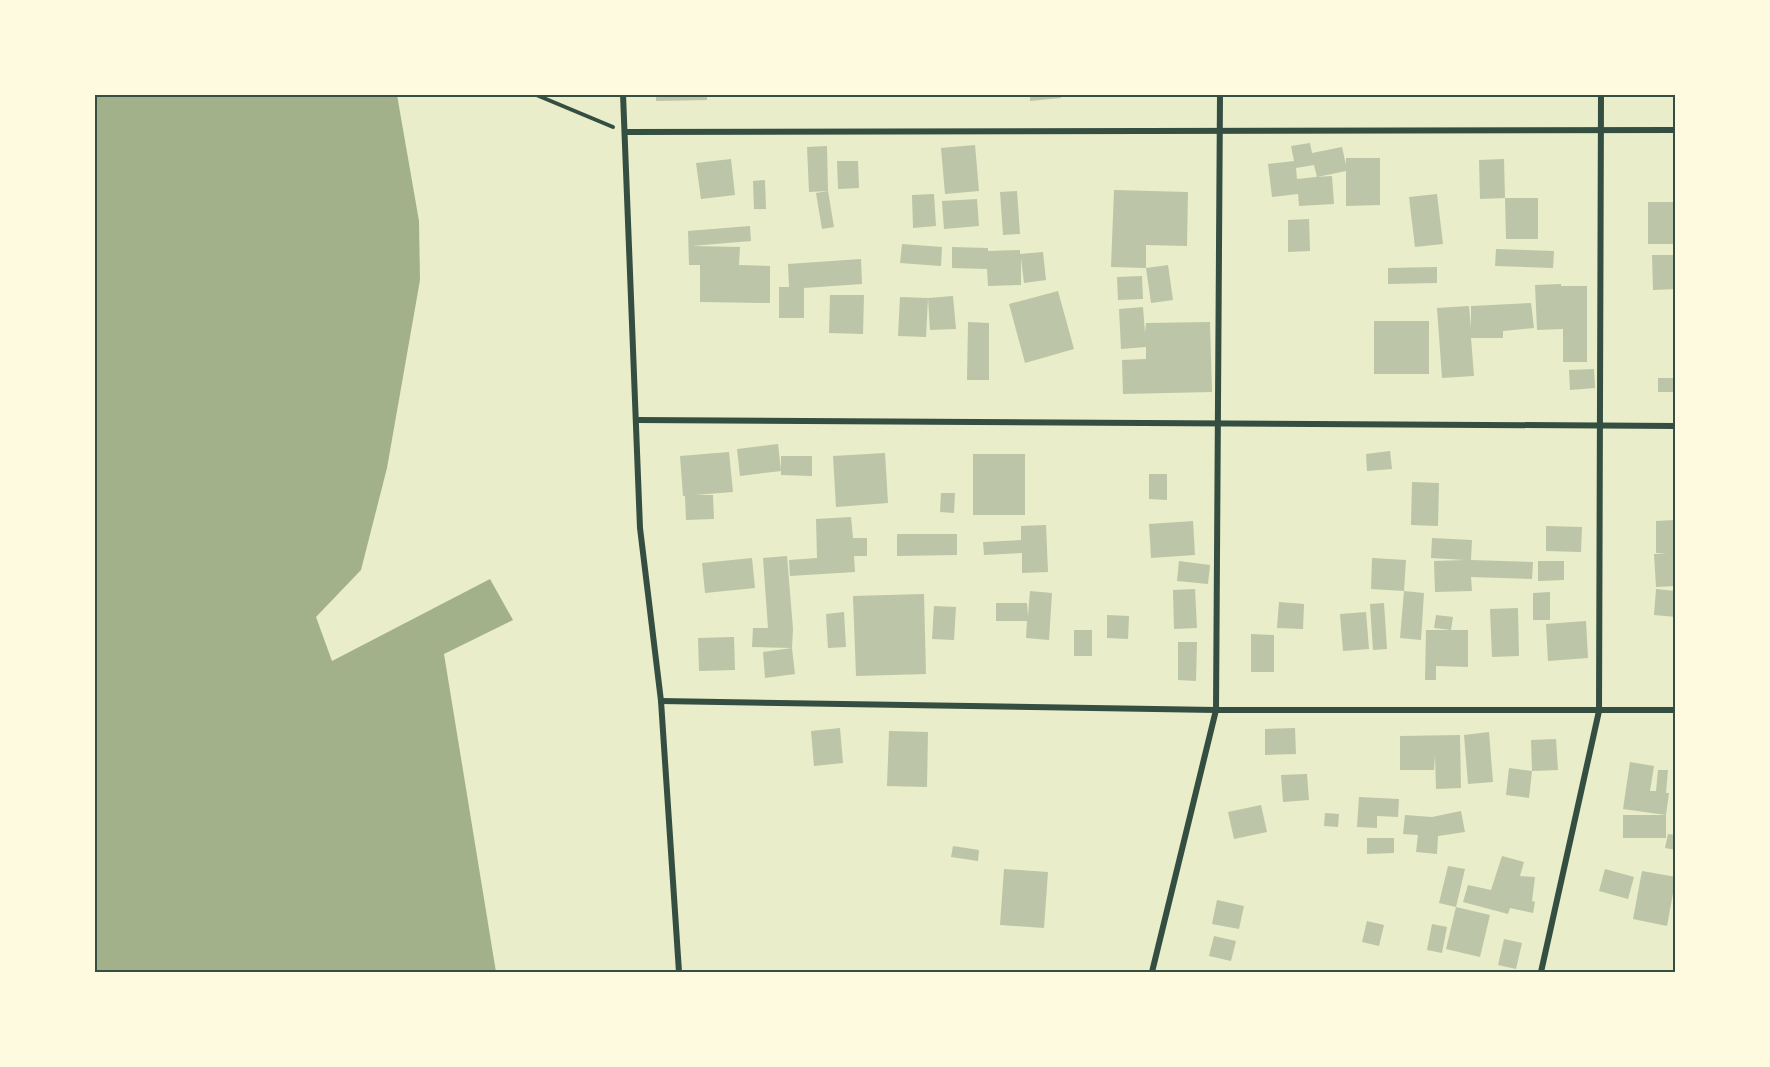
<svg xmlns="http://www.w3.org/2000/svg" width="1770" height="1067" viewBox="0 0 1770 1067" font-family="'PT Sans',sans-serif">
<rect width="100%" height="100%" fill="#e9edc9"/>
<polygon fill="#a3b18a" points="94,95 397,95 419,221 420,280 387,468 361,570 316,617 332,661 490,579 513,620 444,654 496,972 95,972"/>
<g fill="#bcc5a7">
<polygon points="656,94 707,94 707,100 656,101"/>
<polygon points="1030,94 1060,94 1061,98 1030,101"/>
<polygon points="1310,143 1312,153 1342,147 1346,165 1346,158 1380,158 1380,205 1346,206 1346,171 1317,177 1314,165 1296,168 1297,179 1316,177 1332,176 1334,204 1299,206 1298,194 1272,197 1268,164 1294,161 1291,146"/>
<polygon points="975,145 979,191 945,194 941,148"/>
<polygon points="827,146 828,191 809,192 807,147"/>
<polygon points="731,159 735,195 701,199 696,163"/>
<polygon points="1504,159 1505,198 1538,198 1538,239 1506,239 1505,198 1480,199 1479,160"/>
<polygon points="837,161 858,161 859,188 838,189"/>
<polygon points="765,180 766,209 754,209 753,181"/>
<polygon points="1114,190 1188,192 1187,246 1146,245 1146,268 1111,267"/>
<polygon points="828,191 834,227 822,229 816,193"/>
<polygon points="1017,191 1020,234 1003,235 1000,192"/>
<polygon points="934,194 936,226 913,228 912,195"/>
<polygon points="1437,194 1443,244 1415,247 1409,197"/>
<polygon points="977,199 979,226 944,229 942,201"/>
<rect x="1648" y="202" width="28" height="42"/>
<polygon points="1309,219 1310,251 1288,252 1288,220"/>
<polygon points="750,226 751,241 692,246 740,247 739,265 770,266 770,303 700,302 700,265 689,265 688,231"/>
<polygon points="902,244 942,247 941,266 900,263"/>
<polygon points="952,247 988,248 988,251 1020,250 1020,254 1043,252 1046,280 1024,283 1021,258 1021,285 988,286 987,269 952,268"/>
<polygon points="1496,249 1554,251 1553,268 1495,266"/>
<polygon points="1652,255 1676,255 1676,289 1653,290"/>
<polygon points="861,259 862,284 804,288 804,318 779,318 779,287 789,287 788,264"/>
<polygon points="1168,265 1173,300 1151,303 1146,268"/>
<polygon points="1437,267 1437,283 1388,284 1388,268"/>
<polygon points="1142,276 1143,299 1118,300 1117,277"/>
<polygon points="1561,284 1561,286 1587,286 1587,362 1563,362 1563,329 1537,330 1535,285"/>
<polygon points="1058,291 1074,349 1025,363 1009,304"/>
<polygon points="830,295 864,295 863,334 829,333"/>
<polygon points="953,296 956,329 930,330 928,298"/>
<polygon points="900,297 928,298 926,337 898,336"/>
<polygon points="1531,303 1534,328 1503,331 1503,338 1471,338 1474,376 1442,378 1437,308 1469,306 1471,329 1471,306"/>
<polygon points="1143,307 1145,333 1146,323 1210,322 1212,392 1123,394 1122,360 1146,359 1146,347 1121,349 1119,309"/>
<rect x="1374" y="321" width="55" height="53"/>
<polygon points="968,322 989,323 989,380 967,380"/>
<polygon points="1594,369 1595,388 1570,390 1569,370"/>
<rect x="1658" y="378" width="18" height="14"/>
<polygon points="778,444 781,471 740,476 737,449"/>
<polygon points="1390,451 1392,469 1367,471 1366,454"/>
<polygon points="729,452 733,492 695,495 713,495 714,519 686,520 685,496 683,496 680,456"/>
<polygon points="885,453 888,503 836,507 833,456"/>
<rect x="973" y="454" width="52" height="61"/>
<polygon points="781,456 812,456 812,476 781,475"/>
<polygon points="1149,474 1167,474 1167,500 1149,499"/>
<polygon points="1412,482 1439,483 1438,526 1411,525"/>
<polygon points="941,493 955,493 954,513 940,512"/>
<polygon points="851,517 853,538 867,538 867,556 854,556 855,572 790,576 789,560 817,558 816,519"/>
<polygon points="1676,520 1676,586 1656,587 1654,554 1667,554 1656,553 1656,521"/>
<polygon points="1193,521 1195,555 1151,558 1149,524"/>
<polygon points="1046,525 1048,572 1022,573 1022,553 984,555 983,542 1021,540 1021,526"/>
<polygon points="1546,526 1582,527 1581,552 1546,551"/>
<polygon points="897,534 957,534 957,555 897,556"/>
<polygon points="1432,538 1472,540 1471,560 1533,562 1532,579 1471,577 1472,591 1435,592 1434,561 1465,560 1431,558"/>
<polygon points="787,556 793,629 792,648 752,647 753,628 768,628 763,558"/>
<polygon points="752,558 755,588 705,593 702,563"/>
<polygon points="1372,558 1406,560 1404,591 1424,593 1421,640 1400,638 1404,591 1371,589"/>
<polygon points="1179,561 1210,565 1208,584 1177,581"/>
<polygon points="1538,561 1564,561 1564,580 1538,581"/>
<polygon points="1195,589 1197,628 1174,629 1173,590"/>
<polygon points="1656,589 1676,591 1676,617 1654,615"/>
<polygon points="1030,591 1052,593 1049,640 1026,638 1027,621 996,621 996,603 1027,603 1028,616"/>
<polygon points="1550,592 1550,620 1533,620 1533,593"/>
<polygon points="924,594 926,674 856,676 853,596"/>
<polygon points="1279,602 1304,604 1303,629 1277,628"/>
<polygon points="1384,603 1387,649 1373,650 1370,604"/>
<polygon points="934,606 956,607 954,640 932,639"/>
<polygon points="1518,608 1519,656 1492,657 1490,609"/>
<polygon points="844,612 846,647 828,648 826,614"/>
<polygon points="1366,612 1369,649 1343,651 1340,614"/>
<polygon points="1107,615 1129,616 1128,639 1107,638"/>
<polygon points="1436,615 1453,617 1451,630 1468,630 1468,667 1436,666 1436,680 1425,680 1426,630 1451,630 1434,628"/>
<polygon points="1586,621 1588,658 1548,661 1546,624"/>
<rect x="1074" y="630" width="18" height="26"/>
<polygon points="1251,634 1274,635 1274,672 1251,672"/>
<polygon points="734,637 735,670 699,671 698,638"/>
<polygon points="1178,642 1197,642 1196,681 1178,680"/>
<polygon points="792,648 795,674 765,678 763,652"/>
<polygon points="840,728 843,763 814,766 811,731"/>
<polygon points="1295,728 1296,754 1265,755 1265,729"/>
<polygon points="889,731 928,732 927,787 887,786"/>
<polygon points="1489,732 1493,782 1468,784 1464,735"/>
<polygon points="1460,735 1461,788 1436,789 1435,755 1434,770 1400,770 1400,736"/>
<rect x="1673" y="737" width="3" height="29"/>
<polygon points="1556,739 1558,770 1532,771 1531,740"/>
<polygon points="1630,762 1654,766 1650,791 1656,791 1658,770 1668,770 1666,793 1669,793 1666,815 1623,809"/>
<polygon points="1509,768 1532,771 1529,798 1506,795"/>
<polygon points="1307,774 1309,800 1283,802 1281,775"/>
<polygon points="1359,797 1399,799 1398,817 1377,816 1377,828 1357,827"/>
<polygon points="1261,805 1267,832 1234,839 1228,812"/>
<polygon points="1461,811 1465,832 1438,836 1437,854 1416,852 1418,835 1403,834 1405,815 1432,817"/>
<polygon points="1325,813 1339,814 1338,827 1324,826"/>
<rect x="1623" y="815" width="43" height="23"/>
<polygon points="1668,834 1676,835 1676,850 1665,848"/>
<polygon points="1367,838 1394,838 1394,853 1367,854"/>
<polygon points="953,846 979,850 978,861 951,857"/>
<polygon points="1502,856 1524,862 1520,876 1535,877 1532,901 1535,902 1533,913 1510,908 1508,914 1463,902 1468,885 1491,890"/>
<polygon points="1448,866 1465,869 1456,907 1490,915 1480,957 1446,949 1456,907 1439,903"/>
<polygon points="1004,869 1048,872 1044,928 1000,925"/>
<polygon points="1605,869 1634,877 1628,899 1599,891"/>
<polygon points="1642,871 1676,877 1667,926 1633,919"/>
<polygon points="1217,900 1244,906 1239,929 1212,924"/>
<polygon points="1367,921 1384,925 1379,946 1362,942"/>
<polygon points="1432,924 1447,927 1442,953 1427,950"/>
<polygon points="1214,936 1236,941 1231,961 1209,956"/>
<polygon points="1504,939 1522,943 1516,969 1498,965"/>
</g>
<g fill="none" stroke-linecap="round" stroke-linejoin="round">
<polyline stroke="#344e41" stroke-width="4" points="534,94 613,127"/>
<g stroke="#344e41" stroke-width="6">
<polyline points="623,94 640,528 661,701 679,972"/>
<polyline points="625,132 1676,130"/>
<polyline points="636,420 1676,426"/>
<polyline points="661,701 1216,710 1676,710"/>
<polyline points="1152,972 1216,710 1220,94"/>
<polyline points="1541,972 1599,711 1601,94"/>
</g>
</g>
<rect width="1770" height="1067" fill="none" stroke="#fefae0" stroke-width="192"/>
<rect x="96" y="96" width="1578" height="875" fill="none" stroke="#344e41" stroke-width="2"/>
</svg>
